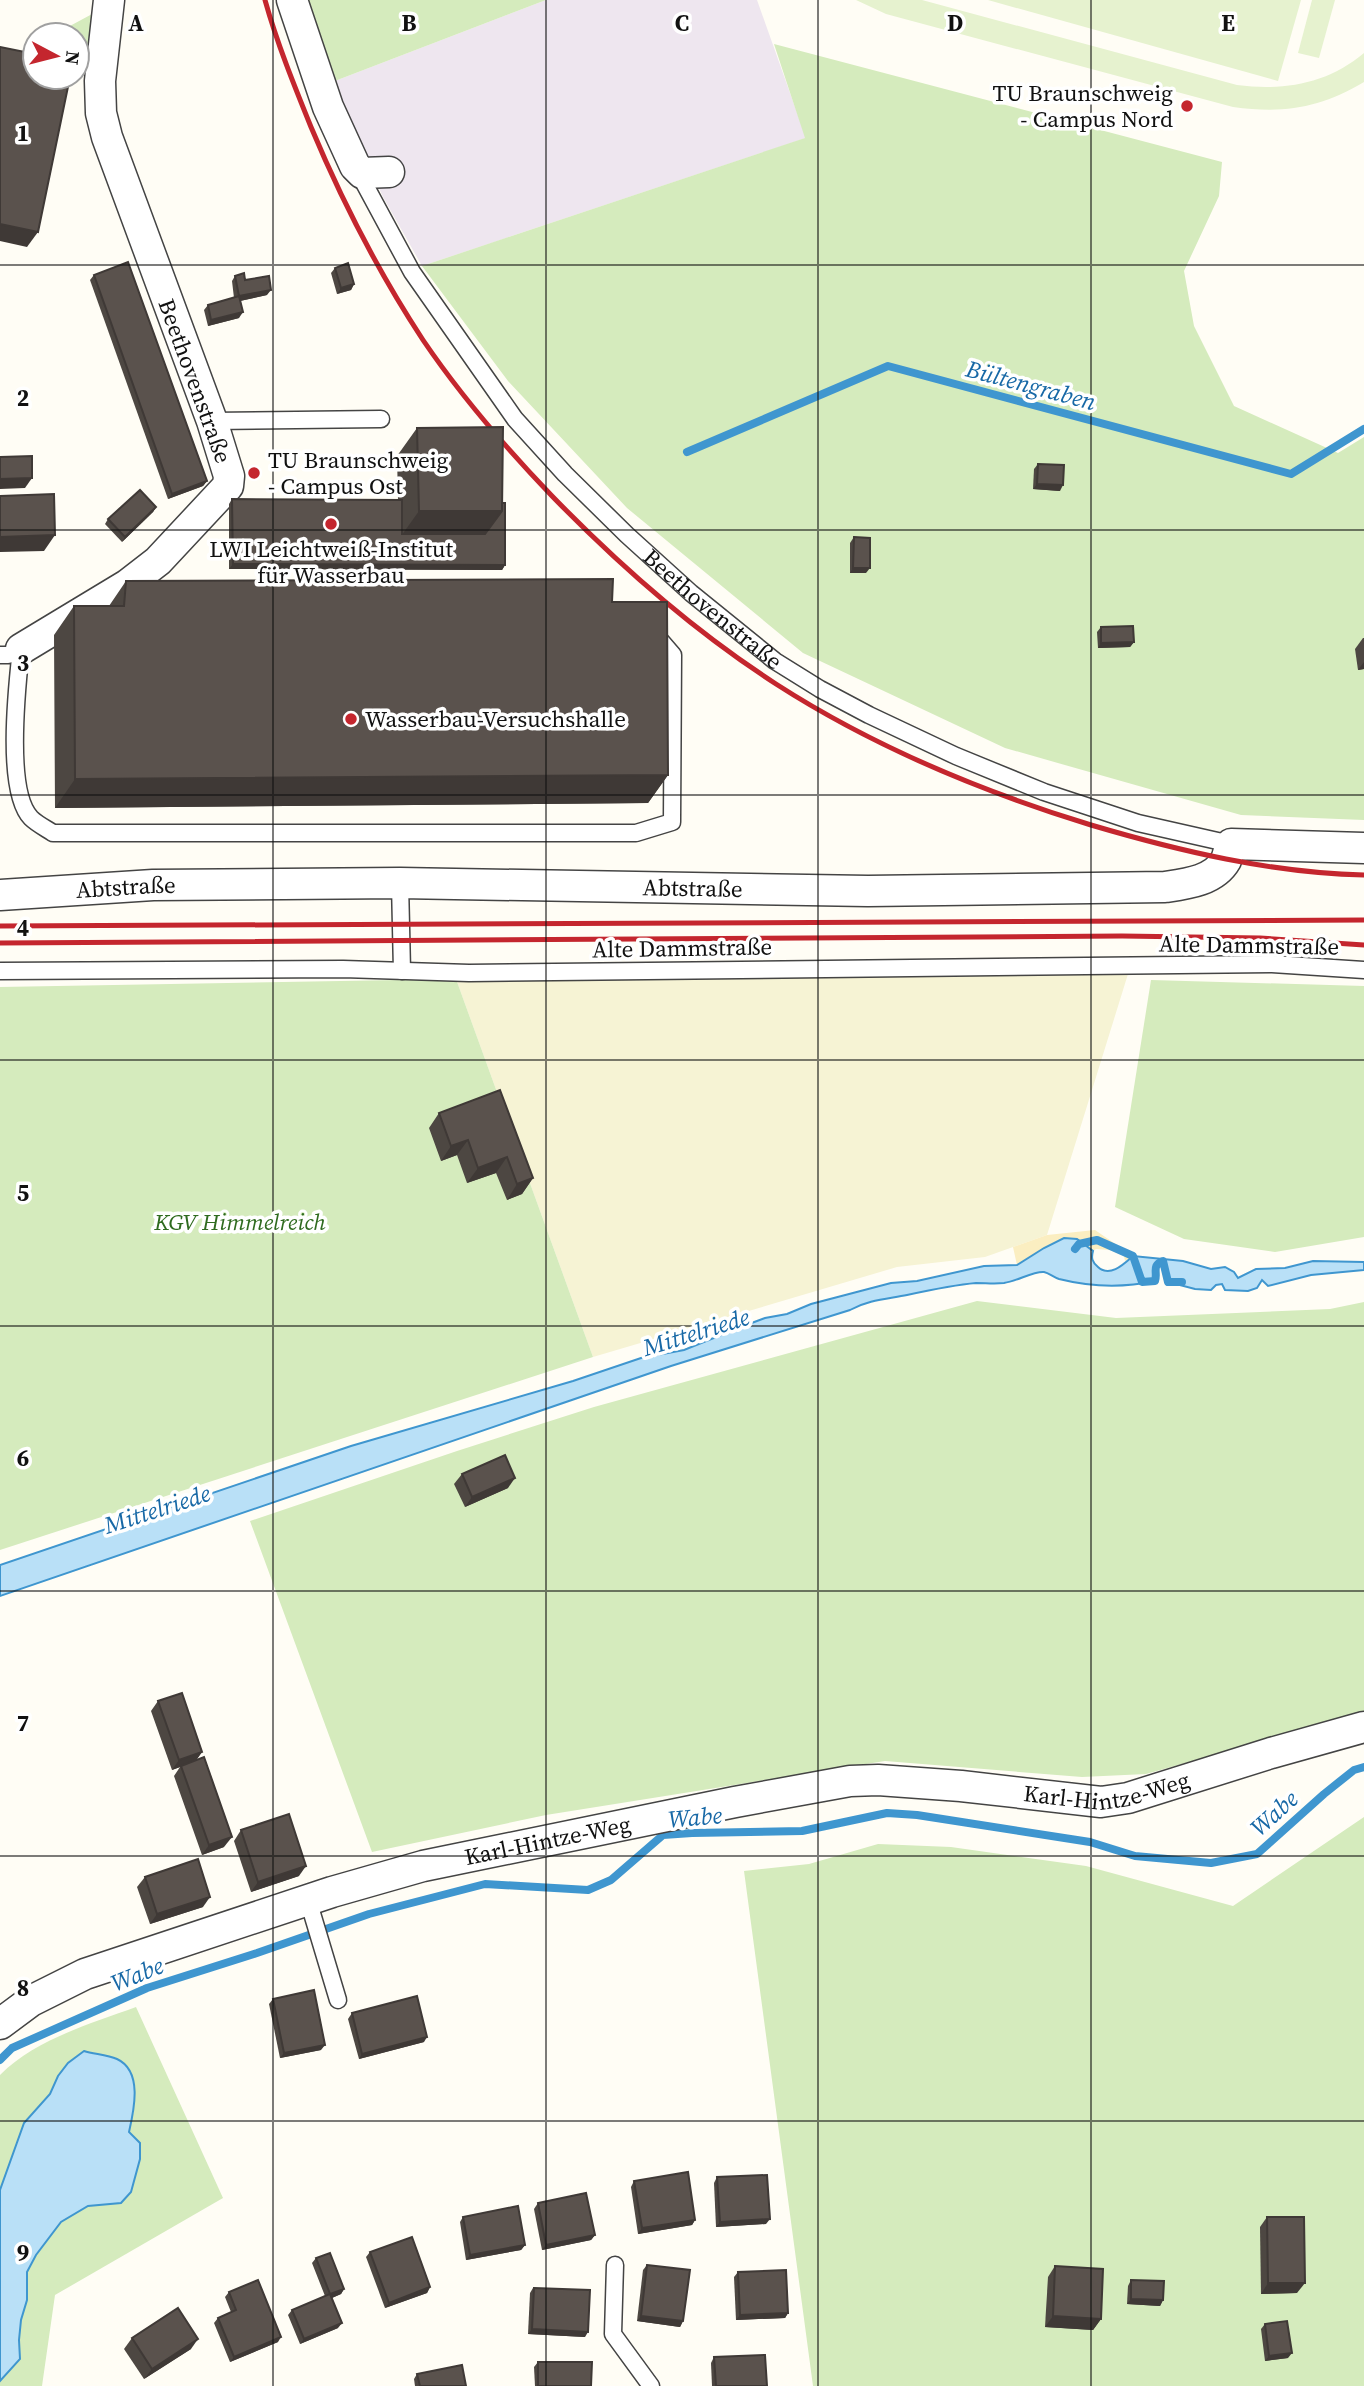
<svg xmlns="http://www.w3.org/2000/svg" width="1364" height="2386" viewBox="0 0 1364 2386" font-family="'Source Serif 4',serif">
<rect width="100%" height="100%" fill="#fffdf5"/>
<polygon fill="#eee6ef" points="546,0 757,0 806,138 422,266 383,197 362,150 327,84"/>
<polygon fill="#f6f3d4" points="1128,974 1047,1235 985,1257 897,1267 593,1357 456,979"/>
<g fill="#d5ebbd">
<polygon points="302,0 546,0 327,84"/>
<polygon points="94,13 88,52 77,46 77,35 55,34"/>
<polygon points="774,44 1222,162 1219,196 1184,271 1194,326 1234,406 1338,453 1364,437 1364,820 1241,815 1005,748 803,653 627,508 508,381 422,266 805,138"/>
<polygon points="456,979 593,1357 0,1550 0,987"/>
<polygon points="1151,980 1364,986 1364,1237 1275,1252 1184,1239 1115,1207"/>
<polygon points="977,1301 1116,1318 1330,1309 1364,1302 1364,1713 1146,1774 1082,1777 885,1761 546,1815 372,1852 250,1521 457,1451 594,1407"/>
<polygon points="1364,1817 1364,2386 813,2386 744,1871 809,1864 878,1844 951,1847 1086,1866 1233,1906"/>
<path d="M136,2007L223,2198L55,2295L42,2386H0V2381L20,2359L19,2340L21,2320L27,2300V2272L36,2255L61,2222L88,2206L131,2193L140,2159V2143L129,2132L134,2110L119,2060L84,2051L58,2076L50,2094L24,2124L0,2190V2075C36,2039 90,2024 136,2007Z"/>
</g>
<polygon fill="#fbeec1" points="1095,1230 1133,1256 1125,1261 1124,1256 1110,1250 1096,1249 1093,1251 1077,1239 1044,1248 1017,1265 1013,1247 1047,1235"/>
<g fill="#e6f2cf">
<path d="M856,0H922L1237,85C1284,91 1327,84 1364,53V82C1320,108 1284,114 1233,107L886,14Z"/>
<polygon points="988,0 1301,0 1278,81"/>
<polygon points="1312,0 1335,0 1319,58 1298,53"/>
</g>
<g fill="#b9e0f7" stroke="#3f96cf" stroke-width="2">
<path d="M1064,1238L1077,1239L1093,1251C1091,1258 1092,1262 1098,1267C1110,1278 1124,1264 1133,1256L1183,1261L1211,1269L1225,1267L1234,1272L1238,1278L1256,1269L1285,1268L1313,1261L1364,1262V1270L1311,1275L1268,1286L1262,1280L1257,1288L1248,1291L1225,1290L1222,1284L1216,1285L1211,1290L1195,1289L1168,1282L1163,1261L1158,1263L1155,1268V1281C1123,1288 1091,1287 1059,1279C1053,1277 1049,1273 1044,1272C1033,1271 1018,1281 1004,1283C994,1284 986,1283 976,1283C953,1285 930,1290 907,1295C887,1299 868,1300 850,1310L671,1366L0,1596V1565L351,1446L573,1381L641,1358L684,1350L741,1327L765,1318L787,1314L811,1304L891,1283L917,1281L984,1266L1017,1265L1044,1248Z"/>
<path d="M84,2051C94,2054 107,2055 117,2059C143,2071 134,2110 129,2132L140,2143V2159L131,2192L121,2203L88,2206L61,2222L36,2255L27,2272V2300L21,2320L19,2340L20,2359L0,2381V2190L24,2123L50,2094L58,2076L68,2063Z"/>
</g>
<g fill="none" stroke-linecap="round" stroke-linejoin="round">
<g stroke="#3f96cf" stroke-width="8">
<polyline points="687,452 888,366 1291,474 1364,429"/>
<path d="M1075,1249L1079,1244L1097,1240L1133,1256L1142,1282L1155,1281C1158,1273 1151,1265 1163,1261L1168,1282H1182"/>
<polyline points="0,2060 12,2048 147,1988 257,1953 369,1914 485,1884 588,1890 611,1880 663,1835 692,1833 802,1831 887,1813 917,1815 1090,1842 1135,1856 1211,1863 1257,1854 1324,1794 1354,1770 1364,1767"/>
</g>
<defs>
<g id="service">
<path id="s1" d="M357,170L412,272L515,419L565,474L627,535L691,593L775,661L820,689L869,715L956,756L1044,792L1138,823L1231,844"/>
<polyline points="212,421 381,419"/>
<path d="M0,655H8L21,649C17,686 5,791 31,818C37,824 47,829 53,833H636L672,822L673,655L654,633"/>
<polyline points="400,883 402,971"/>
<polyline points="0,971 343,969 469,973 1272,964 1364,970"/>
<polyline points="308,1900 338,2000"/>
<polyline points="615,2265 613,2334 651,2386"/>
</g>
<g id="minor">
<polyline points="292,0 328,107 355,166 362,173 389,172"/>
<polyline points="21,649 127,585 158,561 228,486 229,476 212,421 107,137 101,113 100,81 109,0"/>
<path id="s2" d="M0,895L153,885L400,883L868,891L1165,887C1186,884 1214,881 1226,860C1228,855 1229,849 1231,844L1364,848"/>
<path id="s3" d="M0,2024L31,2001L85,1974L332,1892L423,1866L735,1802L850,1781L878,1780L961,1786L1101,1802L1128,1798L1271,1753L1364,1727"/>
</g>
</defs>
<use href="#service" stroke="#444" stroke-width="19"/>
<use href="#minor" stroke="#444" stroke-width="33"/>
<use href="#service" stroke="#fff" stroke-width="16"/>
<use href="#minor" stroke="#fff" stroke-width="30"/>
<g stroke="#c4262e" stroke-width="5">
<path d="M265,0C277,43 294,85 311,127C342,201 379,273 423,340C461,396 505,447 552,496C620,566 694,631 776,684C874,747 980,791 1091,825C1179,851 1272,873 1364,875"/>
<polyline points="0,926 1364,920"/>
<polyline points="0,943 1122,936 1260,938 1364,945"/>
</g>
</g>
<g fill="#4d4742">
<polygon points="335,268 354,284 351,290 337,294 331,273"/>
<polygon points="94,275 207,481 203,486 168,499 90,280"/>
<polygon points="235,276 245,280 267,295 240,301 239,318 208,326 204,310 208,305 234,298 232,281"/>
<polygon points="417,428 502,503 505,565 502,570 229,569 229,504 232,499 398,500 397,456"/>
<polygon points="1038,464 1060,491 1033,489 1034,469"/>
<polygon points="156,507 153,512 122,542 105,524 108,519"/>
<polygon points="854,537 866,573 850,573 850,543"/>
<polygon points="126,581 612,602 668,775 648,803 55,808 54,635 74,606 109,606"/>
<polygon points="1101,627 1134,642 1130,647 1098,648 1097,632"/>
<polygon points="1363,638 1364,638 1364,669 1358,670 1355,649"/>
<polygon points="500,1090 533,1178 522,1194 507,1200 496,1173 467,1183 457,1155 441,1161 429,1128 439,1113"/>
<polygon points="462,1474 508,1488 465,1507 454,1484"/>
<polygon points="158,1701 202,1752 196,1760 224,1847 202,1855 174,1776 180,1767 172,1770 151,1711"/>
<polygon points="241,1830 299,1876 251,1892 234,1841"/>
<polygon points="145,1877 203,1907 150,1924 137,1887"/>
<polygon points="273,1999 321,2050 280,2058 269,2004"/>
<polygon points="352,2013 424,2042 359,2059 348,2019"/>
<polygon points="717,2177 766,2224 716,2227 714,2183"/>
<polygon points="634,2181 695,2220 692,2225 638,2234 631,2187"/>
<polygon points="538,2203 595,2235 591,2240 542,2250 534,2209"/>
<polygon points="463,2217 525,2245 521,2250 466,2260 460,2222"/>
<polygon points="1267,2217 1297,2293 1261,2294 1260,2227"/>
<polygon points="370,2252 430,2287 427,2293 385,2308 366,2257"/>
<polygon points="316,2258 344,2289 341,2294 332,2298 338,2328 300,2344 288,2315 292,2310 325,2296 312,2263"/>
<polygon points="647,2265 683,2321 680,2327 637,2321 643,2270"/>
<polygon points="1055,2266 1101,2319 1093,2330 1045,2327 1048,2277"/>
<polygon points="738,2272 788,2313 785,2318 736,2320 734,2277"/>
<polygon points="1131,2280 1163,2300 1160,2306 1127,2304 1128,2286"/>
<polygon points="533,2288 585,2337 528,2334 530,2293"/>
<polygon points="229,2292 278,2342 230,2362 214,2323 218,2318 231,2312 225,2297"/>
<polygon points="1265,2324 1288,2358 1265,2361 1261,2329"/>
<polygon points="132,2338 191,2349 144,2379 124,2349"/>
<polygon points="714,2357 767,2386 712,2386 711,2363"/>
<polygon points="538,2362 591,2386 535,2386 534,2367"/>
<polygon points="417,2374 466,2386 415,2386 414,2379"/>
</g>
<g fill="#3f3936">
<polygon points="0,224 38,232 27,247 0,241"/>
<polygon points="354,284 351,290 337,294 341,288"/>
<polygon points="271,290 267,295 235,302 239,296"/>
<polygon points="243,312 239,318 208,326 211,320"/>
<polygon points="32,478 25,488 0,489 0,479"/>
<polygon points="207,481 203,486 168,499 172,494"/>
<polygon points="1037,484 1063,485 1060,491 1033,489"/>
<polygon points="156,507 153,512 122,542 125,537"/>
<polygon points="419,511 502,511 482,539 399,539"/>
<polygon points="55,535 44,551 0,552 0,537"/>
<polygon points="233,564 505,565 502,570 229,569"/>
<polygon points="853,568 870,568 866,573 850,573"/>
<polygon points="1134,642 1130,647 1098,648 1101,643"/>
<polygon points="1364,662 1364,669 1358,670"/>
<polygon points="668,775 648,803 55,808 75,779"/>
<polygon points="468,1140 457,1155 441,1161 451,1146"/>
<polygon points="507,1157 496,1173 467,1183 478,1168"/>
<polygon points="533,1178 522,1194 507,1200 517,1184"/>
<polygon points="515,1478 508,1488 465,1507 472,1497"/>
<polygon points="202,1752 195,1762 181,1766 180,1767 172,1770 179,1760"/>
<polygon points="232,1837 224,1847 202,1855 209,1845"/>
<polygon points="306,1866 299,1876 251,1892 258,1882"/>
<polygon points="210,1897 203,1907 150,1924 157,1914"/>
<polygon points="427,2037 424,2042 359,2059 362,2054"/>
<polygon points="325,2045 321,2050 280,2058 284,2053"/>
<polygon points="770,2219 766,2224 716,2227 720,2222"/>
<polygon points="695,2220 692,2225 638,2234 642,2228"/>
<polygon points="595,2235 591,2240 542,2250 546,2245"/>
<polygon points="525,2245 521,2250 466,2260 470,2255"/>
<polygon points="1268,2283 1305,2283 1297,2293 1261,2294"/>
<polygon points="430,2287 427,2293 385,2308 389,2303"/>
<polygon points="344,2289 341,2294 327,2300 330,2294"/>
<polygon points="1131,2299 1163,2300 1160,2306 1127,2304"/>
<polygon points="788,2313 785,2318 736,2320 740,2315"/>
<polygon points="641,2316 683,2321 680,2327 637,2321"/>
<polygon points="1053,2316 1101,2319 1093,2330 1045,2327"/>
<polygon points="342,2323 338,2328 300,2344 304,2339"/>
<polygon points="532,2329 588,2332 585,2337 528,2334"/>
<polygon points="281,2337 278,2342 230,2362 234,2357"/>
<polygon points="198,2339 191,2349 144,2379 152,2369"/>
<polygon points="1292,2353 1288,2358 1265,2361 1269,2356"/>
</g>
<g fill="#5a524d" stroke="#3f3936" stroke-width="2">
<polygon points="0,47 35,54 35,77 70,77 38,232 0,224"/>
<polygon points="128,262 207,481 172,494 94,275"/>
<polygon points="348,263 354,284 341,288 335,268"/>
<polygon points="244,273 245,280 269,276 271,290 239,296 235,276"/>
<polygon points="239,296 243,312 211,320 208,305"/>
<polygon points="503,427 502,511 419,511 417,428"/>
<polygon points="32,456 32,478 0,479 0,457"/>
<polygon points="1038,464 1064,465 1063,485 1037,484"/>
<polygon points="140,490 156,507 125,537 108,519"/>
<polygon points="54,494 55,535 0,537 0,496"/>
<polygon points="232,499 402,500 402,534 485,534 502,511 502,503 505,503 505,565 233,564"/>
<polygon points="854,537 870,538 870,568 853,568"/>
<polygon points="613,579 612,602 667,602 668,775 75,779 74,606 124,606 126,581"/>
<polygon points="1133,626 1134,642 1101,643 1101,627"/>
<polygon points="500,1090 533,1178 517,1184 507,1157 478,1168 468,1140 451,1146 439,1113"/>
<polygon points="505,1455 515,1478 472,1497 462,1474"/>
<polygon points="182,1693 202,1752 179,1760 158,1701"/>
<polygon points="204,1757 232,1837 209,1845 181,1766"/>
<polygon points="289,1814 306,1866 258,1882 241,1830"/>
<polygon points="198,1859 210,1897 157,1914 145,1877"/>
<polygon points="314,1990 325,2045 284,2053 273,1999"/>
<polygon points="417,1996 427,2037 362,2054 352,2013"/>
<polygon points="688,2172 695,2220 642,2228 634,2181"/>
<polygon points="767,2175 770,2219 720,2222 717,2177"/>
<polygon points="586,2193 595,2235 546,2245 538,2203"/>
<polygon points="518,2206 525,2245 470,2255 463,2217"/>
<polygon points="1267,2217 1304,2217 1305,2283 1268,2283"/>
<polygon points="412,2237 430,2287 389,2303 370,2252"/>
<polygon points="330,2253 344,2289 330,2294 342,2323 304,2339 292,2310 330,2294 316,2258"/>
<polygon points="647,2265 690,2270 683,2321 641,2316"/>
<polygon points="1055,2266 1103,2269 1101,2319 1053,2316"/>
<polygon points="786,2270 788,2313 740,2315 738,2272"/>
<polygon points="258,2280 281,2337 234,2357 218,2318 236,2310 229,2292"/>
<polygon points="1131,2280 1164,2281 1163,2300 1131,2299"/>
<polygon points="534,2288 590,2290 588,2332 532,2329"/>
<polygon points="178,2308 198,2339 152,2369 132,2338"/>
<polygon points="1287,2321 1292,2353 1269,2356 1265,2324"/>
<polygon points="765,2355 767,2386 716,2386 714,2357"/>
<polygon points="538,2362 592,2362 591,2386 538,2386"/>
<polygon points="462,2365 466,2386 420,2386 417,2374"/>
</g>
<path fill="none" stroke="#111" stroke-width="2" stroke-opacity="0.55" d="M273,0V2386M546,0V2386M818,0V2386M1091,0V2386M0,265H1364M0,530H1364M0,795H1364M0,1060H1364M0,1326H1364M0,1591H1364M0,1856H1364M0,2121H1364"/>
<g fill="#c4262e" stroke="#fff" stroke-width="2.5">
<circle cx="1187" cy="106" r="7"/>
<circle cx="254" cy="473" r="7"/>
<circle cx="331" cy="524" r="7"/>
<circle cx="351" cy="719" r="7"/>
</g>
<g text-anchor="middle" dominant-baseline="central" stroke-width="7" stroke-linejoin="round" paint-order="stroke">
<g font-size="23" fill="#111" stroke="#fff" text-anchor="start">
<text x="1173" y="93" text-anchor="end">TU Braunschweig<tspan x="1173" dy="26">- Campus Nord</tspan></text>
<text x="268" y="460">TU Braunschweig<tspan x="268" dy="26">- Campus Ost</tspan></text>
<text x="331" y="549" text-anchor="middle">LWI Leichtweiß-Institut<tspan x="331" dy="26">für Wasserbau</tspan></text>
<text x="365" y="719">Wasserbau-Versuchshalle</text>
</g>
<g font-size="23" fill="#111" stroke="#fff">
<text transform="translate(195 381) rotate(70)">Beethovenstraße</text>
<text stroke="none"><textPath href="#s1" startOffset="570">Beethovenstraße</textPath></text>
<text stroke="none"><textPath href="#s2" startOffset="126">Abtstraße</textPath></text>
<text stroke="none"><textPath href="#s2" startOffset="693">Abtstraße</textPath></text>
<text transform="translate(1249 945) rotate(1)">Alte Dammstraße</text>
<text transform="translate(682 948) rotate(-1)">Alte Dammstraße</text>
<text stroke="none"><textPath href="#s3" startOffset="1148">Karl-Hintze-Weg</textPath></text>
<text stroke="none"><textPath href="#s3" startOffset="581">Karl-Hintze-Weg</textPath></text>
</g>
<g font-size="23" font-style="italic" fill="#2f6b1f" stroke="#fff">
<text x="240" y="1222">KGV Himmelreich</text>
</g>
<g font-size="24" font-style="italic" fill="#1768a6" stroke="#fff">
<text transform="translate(1031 385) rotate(15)">Bültengraben</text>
<text transform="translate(696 1332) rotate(-17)">Mittelriede</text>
<text transform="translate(157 1509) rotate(-18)">Mittelriede</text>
<text transform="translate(1274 1813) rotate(-42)">Wabe</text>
<text transform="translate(695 1817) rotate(-5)">Wabe</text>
<text transform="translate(137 1974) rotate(-22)">Wabe</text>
</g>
</g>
<g font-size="23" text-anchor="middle" font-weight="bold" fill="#111" stroke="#fff" stroke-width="7" stroke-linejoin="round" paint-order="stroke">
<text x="136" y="31">A</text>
<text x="409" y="31">B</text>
<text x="682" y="31">C</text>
<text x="955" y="31">D</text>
<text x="1228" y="31">E</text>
<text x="23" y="141">1</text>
<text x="23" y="406">2</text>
<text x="23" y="671">3</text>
<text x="23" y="936">4</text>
<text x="23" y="1201">5</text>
<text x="23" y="1466">6</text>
<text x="23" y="1731">7</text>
<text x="23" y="1996">8</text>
<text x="23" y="2261">9</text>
</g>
<g transform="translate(56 56) rotate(97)"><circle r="33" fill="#ffffff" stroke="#a0a0a0" stroke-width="2"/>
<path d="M0-5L12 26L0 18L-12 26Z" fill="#c4262e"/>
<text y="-10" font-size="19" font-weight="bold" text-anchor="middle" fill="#111111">N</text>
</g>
</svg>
